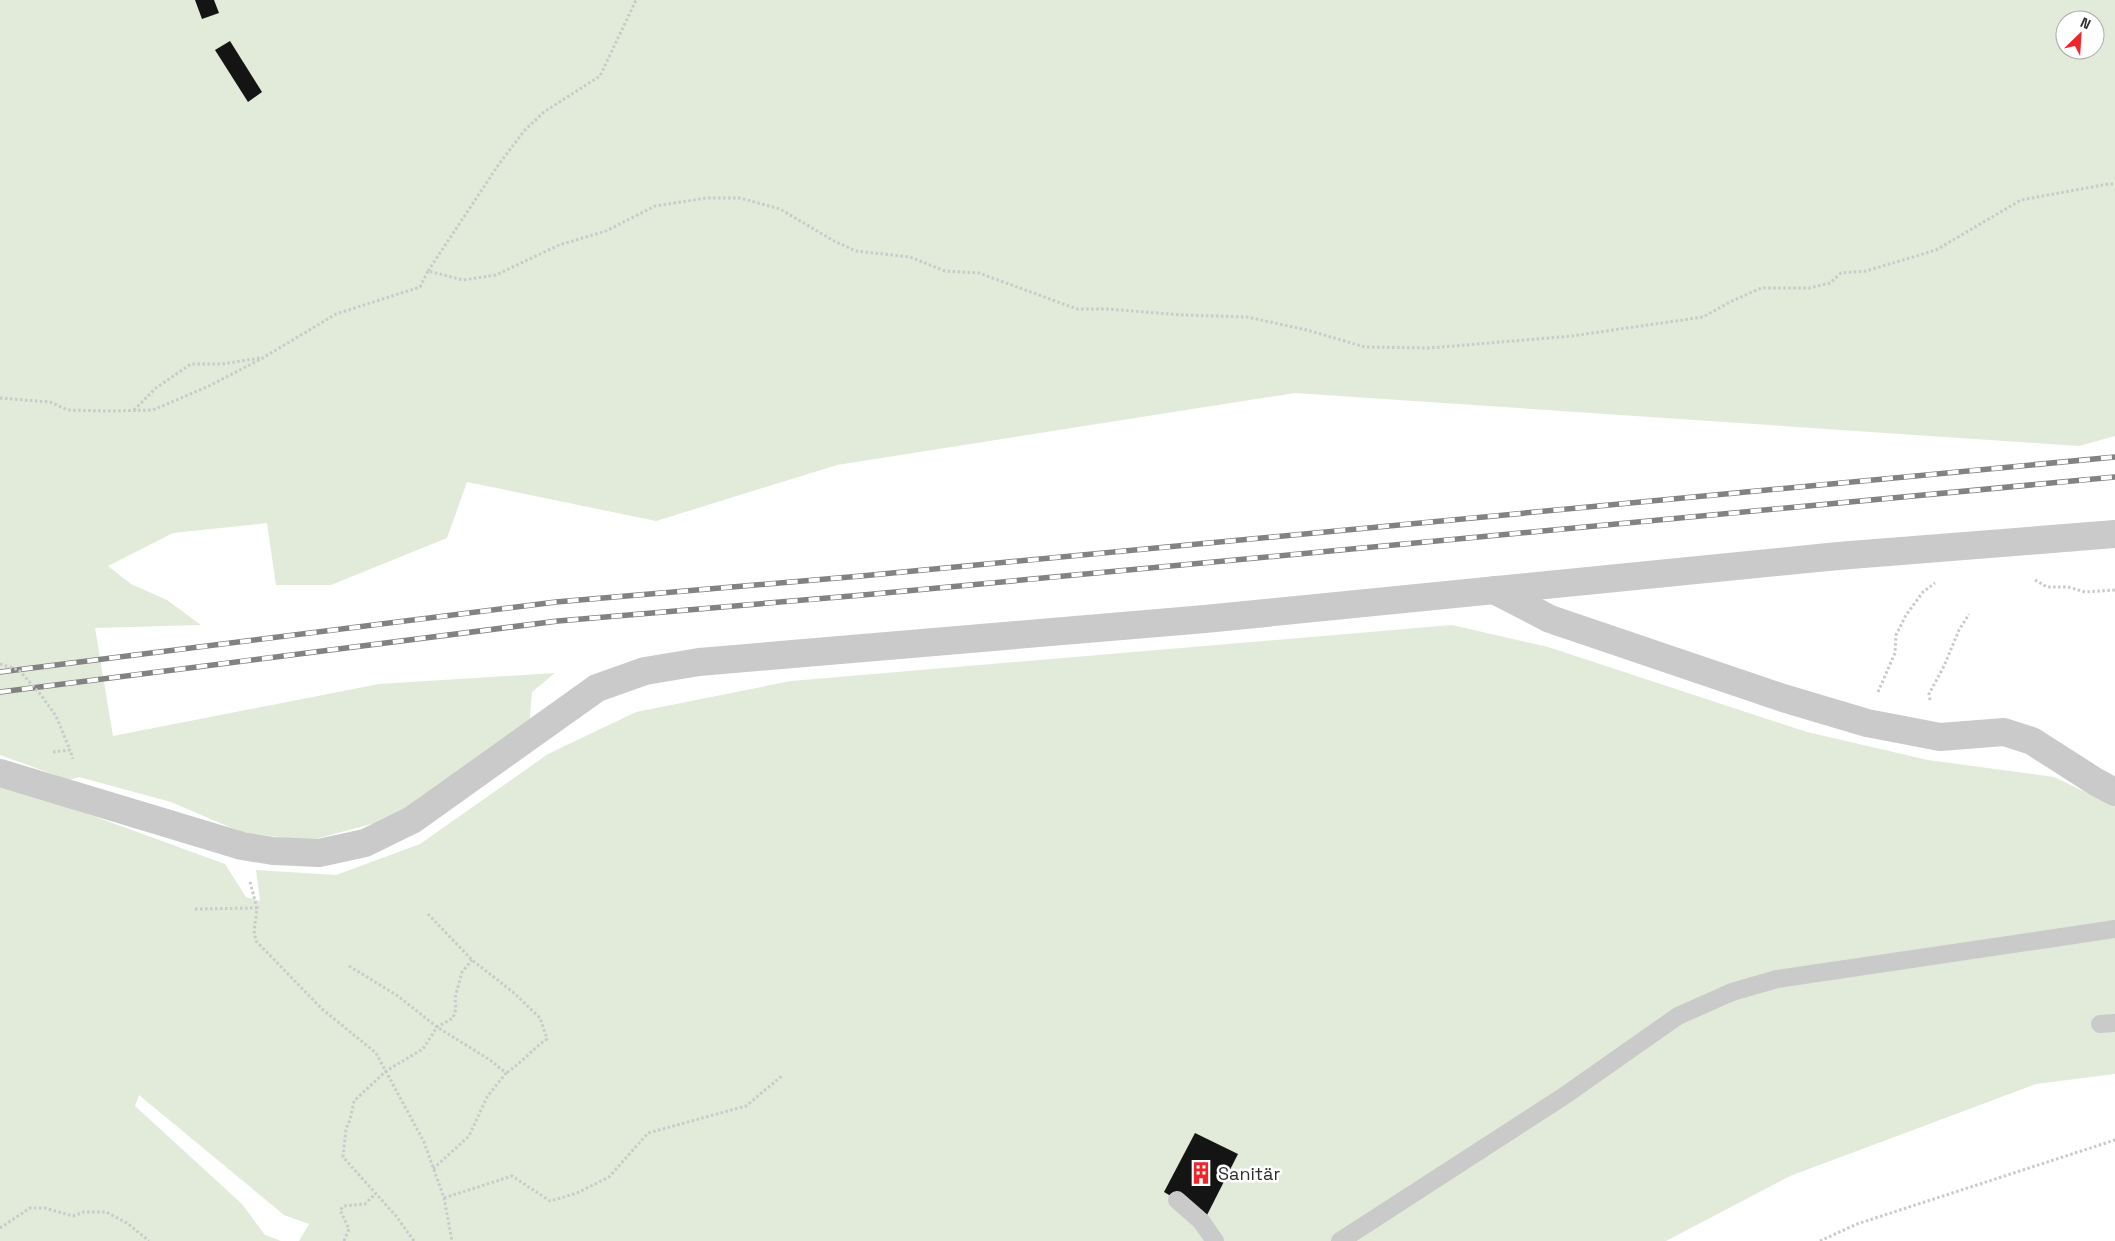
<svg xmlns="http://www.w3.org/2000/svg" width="2115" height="1241" viewBox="0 0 2115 1241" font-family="'Space Grotesk',sans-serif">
<rect width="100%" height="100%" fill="#fff"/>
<g fill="#e2ebd9" fill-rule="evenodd">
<path d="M0,0H2115V436L2079,446L1295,393L837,465L656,521L467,482L447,538L331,585H276L267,523L173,533L108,566L131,584L167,600L201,625L95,628L113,736L379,684L555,673L532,692L529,728L405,815L308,841L241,832L171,802L79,777L69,780L0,755ZM2065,20H2095V50H2065Z"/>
<polygon points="1452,625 1548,647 1807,732 1928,760 2054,777 2115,806 2115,1074 2036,1084 1790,1176 1666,1241 299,1241 309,1224 284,1215 139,1095 135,1106 242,1204 265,1235 281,1241 0,1241 0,782 225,864 246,897 260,901 256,870 336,875 420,844 548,754 636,712 791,681"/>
</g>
<g fill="#141414">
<polygon points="195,0 214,0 219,13 202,19"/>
<polygon points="230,41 262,92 248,102 215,50"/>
<polygon points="1195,1133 1238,1154 1206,1217 1164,1192"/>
</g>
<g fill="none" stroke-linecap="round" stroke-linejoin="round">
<g stroke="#cacaca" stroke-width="3" stroke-dasharray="2.5 2.5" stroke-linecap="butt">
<polyline points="428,271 499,164 524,131 544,112 600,76 636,0"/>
<polyline points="0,398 50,402 68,410 108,411 153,410 209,386 261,359 336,314 420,287 428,271 463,280 496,275 559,245 606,231 655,206 707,198 740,198 780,209 834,241 856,251 910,257 945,271 979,273 1077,309 1107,309 1183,315 1247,317 1307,330 1365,347 1430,348 1572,336 1703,317 1730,302 1761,288 1809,288 1830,283 1841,273 1866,271 1936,250 2021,200 2108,184 2115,184"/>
<polyline points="134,410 156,388 191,364 222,364 260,358"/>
<polyline points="2035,580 2047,587 2068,587 2085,592 2115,590"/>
<polyline points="1878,692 1895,653 1896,635 1906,615 1923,592 1935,583"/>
<polyline points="1930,700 1929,694 1944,666 1959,630 1969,614"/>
<polyline points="53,752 70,750 73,759"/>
<polyline points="250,882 257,908 254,931 256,941 322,1009 376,1053 424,1142 444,1198 452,1241"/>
<polyline points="195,909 257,908"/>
<path d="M428,914L472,960L514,993L540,1018L547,1039C532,1049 522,1063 506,1073"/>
<polyline points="349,966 398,996 437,1027 490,1060 506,1073 487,1097 469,1136 433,1169"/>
<polyline points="444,1198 512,1176 550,1201 577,1193 609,1177 648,1133 746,1106 783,1075"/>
<polyline points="0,1228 30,1208 45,1208 73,1216 84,1212 106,1212 127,1223 149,1241"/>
<polyline points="344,1241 349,1229 340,1210 344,1206 365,1204 375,1194"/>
<polyline points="414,1241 396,1216 343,1157 346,1129 350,1120 354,1101 386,1071 423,1049 437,1027 453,1018 456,1009 455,998 462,972 472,960"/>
<polyline points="1820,1241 1857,1224 2115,1140"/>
</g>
<g stroke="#cacaca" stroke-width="18">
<polyline points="2100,1024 2115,1023"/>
<polyline points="1177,1200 1201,1221 1215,1241"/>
<polyline points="1340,1241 1564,1096 1678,1016 1732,992 1777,979 2115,929"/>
</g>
<g stroke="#cacaca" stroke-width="28">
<polyline points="1494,590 1550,619 1783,698 1867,723 1940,737 2004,732 2032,741 2096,782 2115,792"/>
<polyline points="0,773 242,846 273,851 319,853 365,843 412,820 597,688 645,671 699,662 1205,619 1838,556 2115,534"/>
</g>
<defs>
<g id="rail">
<polyline points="0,672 556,602 861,576 2115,457"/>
<polyline points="0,692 558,621 863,595 2115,477"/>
</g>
</defs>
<use href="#rail" stroke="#828282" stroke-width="5.5"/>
<use href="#rail" stroke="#fff" stroke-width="4" stroke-dasharray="11" stroke-linecap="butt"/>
<polyline stroke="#cacaca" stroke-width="3" stroke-dasharray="2.5 2.5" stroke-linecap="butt" points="0,664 19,670 41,695 56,716 70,750"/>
</g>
<defs>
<symbol id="building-bare" viewBox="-9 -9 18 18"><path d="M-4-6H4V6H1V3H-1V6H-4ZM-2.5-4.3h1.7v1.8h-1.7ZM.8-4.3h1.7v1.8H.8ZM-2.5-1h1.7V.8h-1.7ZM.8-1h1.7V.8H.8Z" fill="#ee252b" stroke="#fff" stroke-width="2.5" paint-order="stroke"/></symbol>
</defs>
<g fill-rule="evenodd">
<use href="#building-bare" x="1185" y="1157" width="32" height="32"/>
</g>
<g text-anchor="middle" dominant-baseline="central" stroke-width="5" stroke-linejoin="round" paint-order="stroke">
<g font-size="18" fill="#2d2d2d" stroke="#fff" text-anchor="start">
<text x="1218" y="1173">Sanitär</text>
</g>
</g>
<g transform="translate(2080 35) rotate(25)"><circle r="24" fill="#ffffff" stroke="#ababab"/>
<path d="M0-4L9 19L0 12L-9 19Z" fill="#ee252b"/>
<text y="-8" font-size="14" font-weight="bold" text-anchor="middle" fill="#2d2d2d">N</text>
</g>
</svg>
